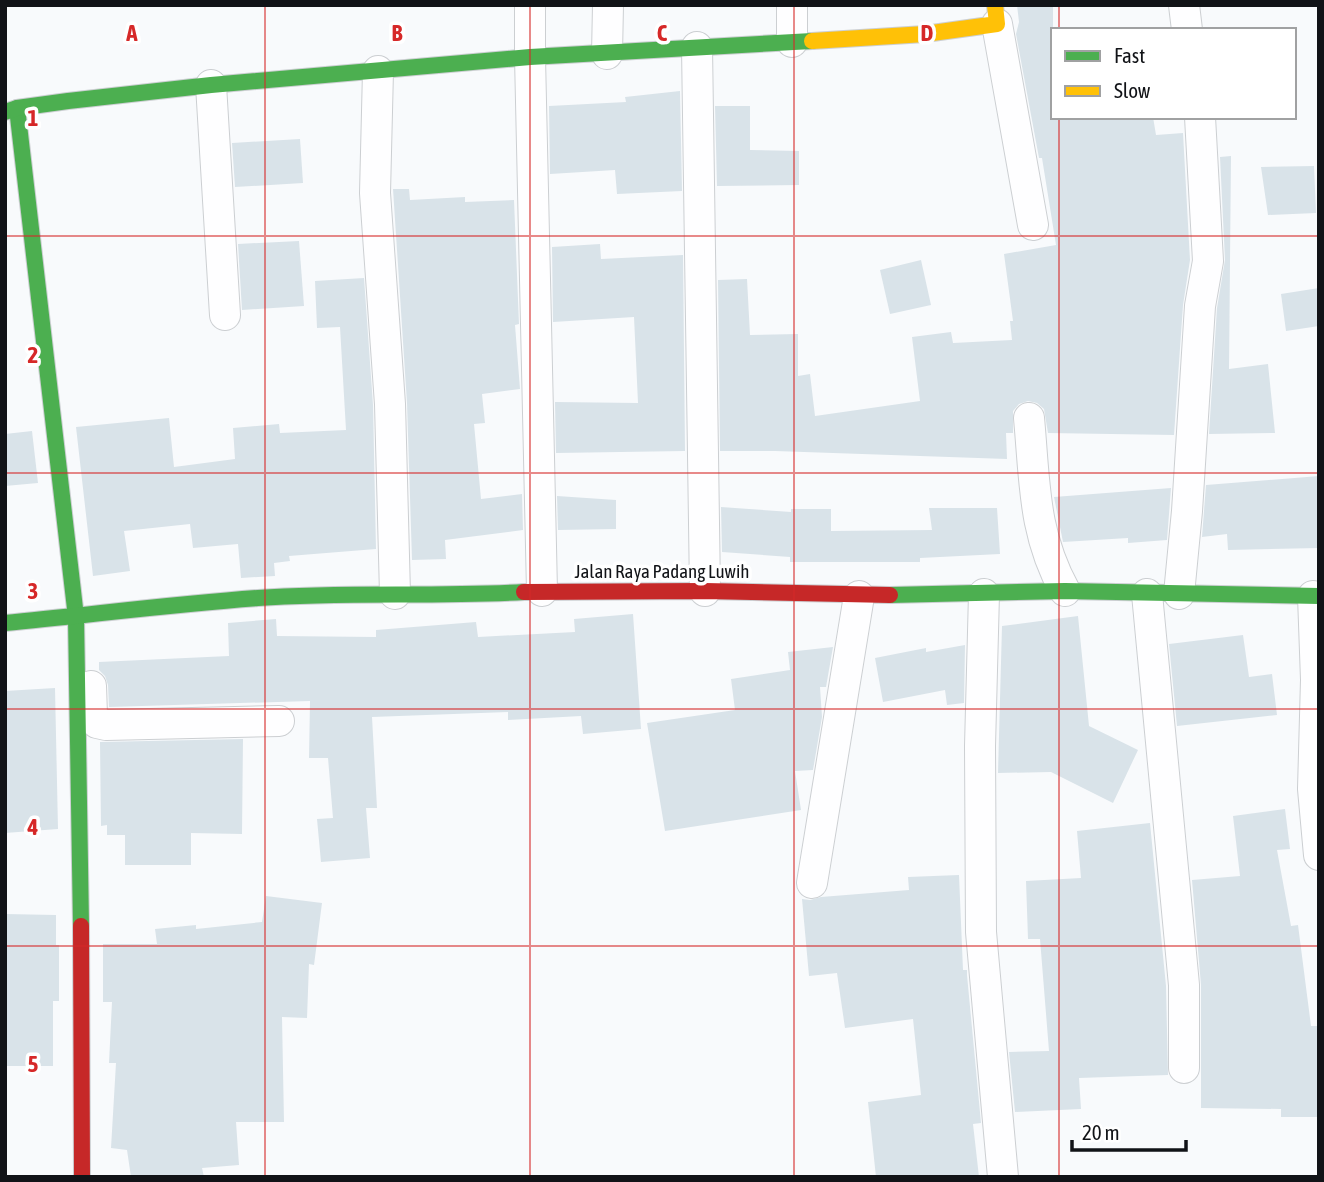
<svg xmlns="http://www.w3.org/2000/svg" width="1324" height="1182" viewBox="0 0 1324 1182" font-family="'Asap Condensed',sans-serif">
<rect width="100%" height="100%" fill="#f8fafc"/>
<g fill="#d9e3e9">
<polygon points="1017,5 1053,5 1053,117 1153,117 1156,135 1183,133 1190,260 1183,305 1174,435 1048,433 1044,409 1037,403 1028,401 1019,404 1013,411 1013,433 1006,433 1007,459 775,451 720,451 718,280 747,279 750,335 798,334 798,376 810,374 815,416 920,401 912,337 951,332 953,343 1012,340 1010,321 1013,321 1004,254 1056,245 1042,158 1039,158 1016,34 1019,22"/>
<polygon points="680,91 682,191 617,194 615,170 550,174 549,106 626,102 625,97"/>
<polygon points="715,106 750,106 750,150 799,151 799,185 717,186"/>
<polygon points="300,139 303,183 235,187 232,143"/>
<polygon points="1231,156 1229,369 1268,364 1275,433 1209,434 1217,308 1225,260 1220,157"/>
<polygon points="1314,166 1316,213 1268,215 1261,167"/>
<polygon points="393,189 409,189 410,200 465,197 465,202 514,200 519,324 515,325 520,389 482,394 485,423 474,424 481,499 522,494 523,530 445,540 446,559 412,560 407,403"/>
<polygon points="299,241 304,306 242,310 238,244"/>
<polygon points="600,244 601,259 683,255 685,451 556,453 555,402 638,403 634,317 553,322 552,247"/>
<polygon points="921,260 931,305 890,314 880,270"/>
<polygon points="364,278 373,405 376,549 289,556 290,561 274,563 275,576 241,578 238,544 193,548 190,524 124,531 130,571 93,576 76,427 169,418 174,467 235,459 233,428 279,424 280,433 346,430 340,327 317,328 315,281"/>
<polygon points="1319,288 1319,326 1286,331 1281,294"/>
<polygon points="32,431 38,483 5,486 5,434"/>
<polygon points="1319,476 1319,548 1228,550 1227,534 1202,537 1206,485"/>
<polygon points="1171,488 1167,540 1128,543 1128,538 1063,542 1054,497"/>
<polygon points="557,496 616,500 616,529 558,530"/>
<polygon points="721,507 791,512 791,509 831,509 831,531 932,530 929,508 997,508 1000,554 920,558 920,562 790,562 790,557 722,552"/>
<polygon points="633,614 641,729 583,734 581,716 508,720 508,712 372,717 377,808 366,808 370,858 321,862 317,819 333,818 328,758 309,758 310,701 109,707 108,685 105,676 99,670 99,662 229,656 228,623 276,619 277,636 376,637 376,630 476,622 478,637 575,632 574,619"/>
<polygon points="1078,616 1089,726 1138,750 1113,803 1051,772 998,773 1002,626"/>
<polygon points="1243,635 1249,677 1272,674 1277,715 1177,726 1169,644"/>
<polygon points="965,645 964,703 947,705 945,690 883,702 875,658 926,648 926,652"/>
<polygon points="833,647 826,687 820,687 822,717 813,770 795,771 801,810 665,831 647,723 735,710 731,679 790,670 788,652"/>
<polygon points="55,688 58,829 5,833 5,691"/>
<polygon points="243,739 242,834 191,833 191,865 125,865 125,835 107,835 107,825 101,826 100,742"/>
<polygon points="1285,809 1290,849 1277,850 1291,926 1298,925 1311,1026 1319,1026 1319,1117 1281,1117 1281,1109 1201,1108 1201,985 1192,880 1240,876 1233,816"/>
<polygon points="1150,823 1166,986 1168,1075 1079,1078 1081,1109 1015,1112 1009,1052 1049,1051 1040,939 1028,939 1026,881 1081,878 1077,831"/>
<polygon points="959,875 963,970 967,970 967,975 981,1123 973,1124 979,1177 876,1177 868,1102 921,1095 913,1019 845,1028 837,973 809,976 802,899 810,900 821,897 909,890 908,877"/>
<polygon points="266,896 322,903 314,965 309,964 307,1018 282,1017 284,1122 236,1122 239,1165 202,1168 204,1177 131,1177 127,1150 111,1148 116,1063 109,1063 112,1002 103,1002 103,944 157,944 155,929 196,925 196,929 262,922"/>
<polygon points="5,914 56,915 56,945 59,945 59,1001 53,1001 53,1066 5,1066"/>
</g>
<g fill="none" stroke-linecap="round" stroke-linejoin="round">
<defs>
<g id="street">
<polyline points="530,5 530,57 542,591"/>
<polyline points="792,5 792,42"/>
<polyline points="1184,5 1187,30"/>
<polyline points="997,24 1033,225"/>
<polyline points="697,47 705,591"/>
<polyline points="607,54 608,5"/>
<polyline points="378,71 375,193 390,404 395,594"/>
<polyline points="211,85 225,315"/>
<path d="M1029,418C1035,483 1033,533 1065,591"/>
<polyline points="984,594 980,746 981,932 1003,1177"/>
<polyline points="1147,594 1184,985 1184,1068"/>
<polyline points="1179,594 1187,511 1200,306 1208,261 1200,117"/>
<polyline points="1313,596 1316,680 1313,789 1319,855"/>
<polyline points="91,686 92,715 97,723 106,725 279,721"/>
<polyline points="812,883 859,596"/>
</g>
<g id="fast">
<polyline points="17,108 76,617 81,926"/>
<polyline points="5,112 17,108 68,101 211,85 530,57 812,41"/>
<polyline points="890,595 1065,591 1319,596"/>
<path d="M5,623C89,615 174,604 258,598C347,592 435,597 524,592"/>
</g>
<polyline id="slow" points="812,41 925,34 997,24 995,5"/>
<g id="jam">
<polyline points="524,592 705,591 890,595"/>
<polyline points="81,926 82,1177"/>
</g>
</defs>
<use href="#street" stroke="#cccfd2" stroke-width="32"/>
<use href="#fast" stroke="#cccfd2" stroke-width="18"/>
<use href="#slow" stroke="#cccfd2" stroke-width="18"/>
<use href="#jam" stroke="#cccfd2" stroke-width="18"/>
<use href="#street" stroke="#fefeff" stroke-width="30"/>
<use href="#fast" stroke="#4caf50" stroke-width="16"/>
<use href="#slow" stroke="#ffc107" stroke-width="16"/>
<use href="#jam" stroke="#c62828" stroke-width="16"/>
</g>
<path fill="none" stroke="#d62828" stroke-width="2" stroke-opacity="0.55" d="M265,5V1177M530,5V1177M794,5V1177M1059,5V30M1059,117V1177M5,236H1319M5,473H1319M5,709H1319M5,946H1319"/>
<g text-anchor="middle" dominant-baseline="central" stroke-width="7" stroke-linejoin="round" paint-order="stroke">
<g font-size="19" fill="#111317" stroke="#fff">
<text x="662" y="571">Jalan Raya Padang Luwih</text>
</g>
</g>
<g font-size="23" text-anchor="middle" font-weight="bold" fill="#d62828" stroke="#fff" stroke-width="7" stroke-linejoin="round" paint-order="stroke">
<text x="132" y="41">A</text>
<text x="397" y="41">B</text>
<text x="662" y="41">C</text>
<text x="927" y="41">D</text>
<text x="33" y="126">1</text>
<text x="33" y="363">2</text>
<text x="33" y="599">3</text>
<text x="33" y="835">4</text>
<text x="33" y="1072">5</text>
</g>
<rect width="1324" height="1182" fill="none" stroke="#111317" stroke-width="14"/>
<rect x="1051" y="28" width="245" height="91" fill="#ffffff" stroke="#a0a1a2" stroke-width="2"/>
<rect x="1065" y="51" width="35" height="10" fill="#4caf50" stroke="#a0a1a2" stroke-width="2"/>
<text x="1114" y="63" font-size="21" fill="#111317">Fast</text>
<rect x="1065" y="86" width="35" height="10" fill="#ffc107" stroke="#a0a1a2" stroke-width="2"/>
<text x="1114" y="98" font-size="21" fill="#111317">Slow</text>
<path d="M1072 1140v10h114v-10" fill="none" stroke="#111317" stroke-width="3.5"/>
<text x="1082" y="1140" font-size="21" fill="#111317" stroke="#ffffff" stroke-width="5" paint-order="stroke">20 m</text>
</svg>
